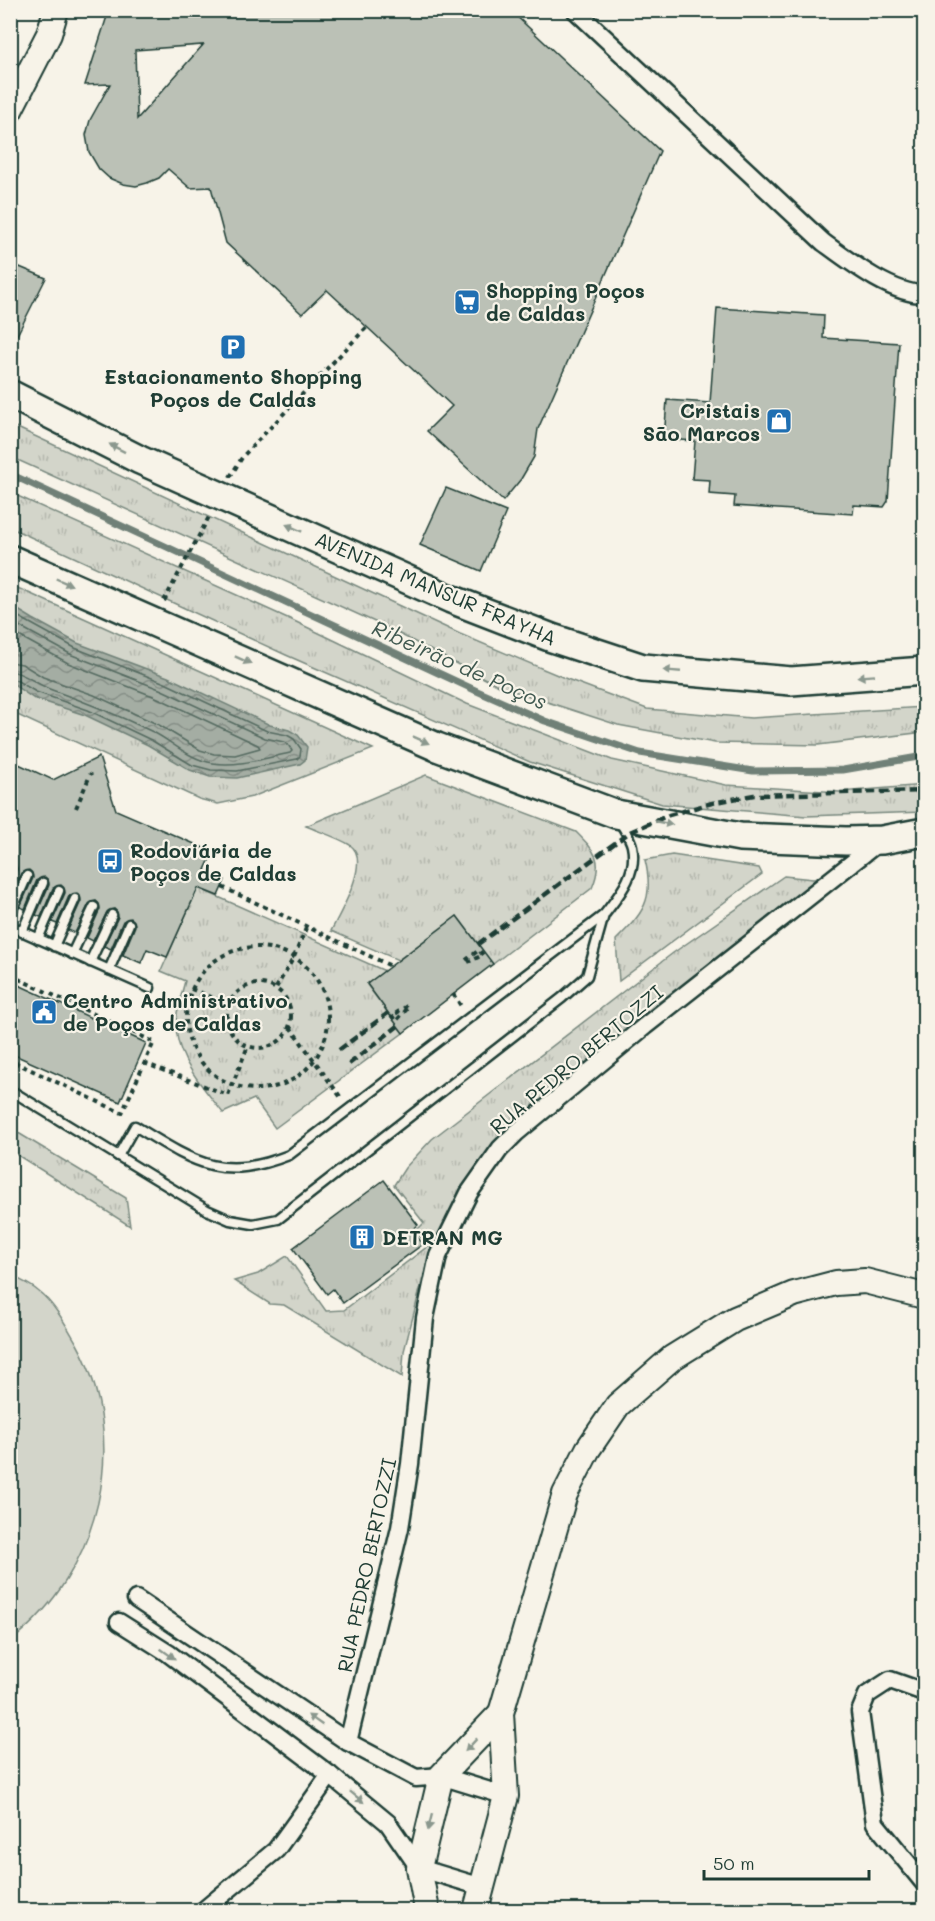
<svg xmlns="http://www.w3.org/2000/svg" width="935" height="1921" viewBox="0 0 935 1921" font-family="Mali,sans-serif">
<defs>
<pattern id="grass-tufts" width="24" height="20" patternUnits="userSpaceOnUse" patternTransform="scale(1.5)"><rect width="24" height="20" fill="#d3d5ca"/><path d="M3 7l-1-3M5 7V3M7 7l1-3M15 17l-1-3M17 17v-4M19 17l1-3" fill="none" stroke="#b5b8ae"/></pattern>
<pattern id="water-waves" width="16" height="10" patternUnits="userSpaceOnUse" patternTransform="scale(1.5)"><rect width="16" height="10" fill="#a4ada3"/><path d="M0 5q4-4 8 0t8 0" fill="none" stroke="#858e86"/></pattern>
</defs>
<rect width="100%" height="100%" fill="#f7f3e8"/>
<filter id="ink" filterUnits="userSpaceOnUse"><feTurbulence type="fractalNoise" baseFrequency=".0167" numOctaves="2"/><feDisplacementMap in="SourceGraphic" scale="12" xChannelSelector="R" yChannelSelector="G"/><feConvolveMatrix kernelMatrix="1 2 1 2 8 2 1 2 1" color-interpolation-filters="sRGB"/></filter>
<g filter="url(#ink)">
<g fill="url(#grass-tufts)" stroke="#79897f" stroke-width="1.5">
<polygon points="11,425 460,634 567,679 647,709 751,718 924,707 924,732 818,745 715,743 618,725 501,687 388,628 11,457"/>
<polygon points="11,493 292,620 467,704 612,760 726,785 840,792 924,785 924,812 806,816 662,804 530,762 286,655 11,528"/>
<polygon points="11,585 373,749 252,797 218,804 199,799 11,712"/>
<path d="M426,775L576,832C595,851 604,860 592,888L493,964L457,916L398,960L331,931C340,913 372,860 350,845C337,837 320,832 306,826Z"/>
<path d="M672,855L759,868L762,874L619,981L616,940C643,913 655,900 645,860Z"/>
<polygon points="784,876 813,879 832,877 503,1140 430,1251 404,1351 402,1377 284,1305 270,1304 234,1281 258,1274 287,1256 326,1311 344,1310 428,1246 416,1231 424,1223 394,1185 405,1168 432,1139 673,953"/>
<path d="M198,888L385,971L367,985L403,1033L275,1128L254,1099L223,1113C201,1084 170,1053 177,1013C179,1003 182,992 185,981L161,971Z"/>
<polygon points="10,1128 126,1198 130,1226 11,1151"/>
</g>
<path fill="#d3d5ca" stroke="#79897f" stroke-width="1.5" d="M11,1275C19,1280 30,1284 38,1291C54,1303 66,1325 76,1342C132,1442 100,1572 11,1641Z"/>
<polygon fill="url(#water-waves)" stroke="#6f8077" stroke-width="1.5" points="10,605 33,619 77,643 168,677 270,725 289,730 298,735 307,747 305,760 300,764 237,778 210,777 190,770 148,745 85,715 33,698 11,683"/>
<g fill="none" stroke-linecap="round" stroke-linejoin="round">
<g stroke="#546a60" stroke-width="1.5">
<polyline points="10,612 75,648 165,683 267,731 287,735 294,739 301,749 300,756 297,759 237,771 211,770 192,765 151,740 88,710 36,692 16,680 10,679"/>
<path d="M10,621L72,655L162,690L265,738L284,742L289,746L292,751L290,753C265,758 238,767 213,763C190,760 173,742 153,732C120,716 86,702 52,690C38,685 23,672 10,671"/>
<polyline points="10,631 68,663 158,698 258,745 260,748 235,755 214,754 200,750 159,725 94,695 43,677 22,664 10,662"/>
</g>
<polyline stroke="#6f8077" stroke-width="7" points="10,474 477,691 545,721 640,753 753,771 843,770 924,756"/>
</g>
<g fill="#bbc1b6" stroke="#1f3d34" stroke-width="1.5" fill-rule="evenodd">
<path d="M109,10H510L660,151L538,429L534,457L521,479L503,501L427,431L452,406L327,290L302,314L226,243L211,187L190,188L168,169L159,178L147,183L136,186L123,184L109,178L99,169L89,152L86,135L90,120L110,84L85,85ZM203,45L137,119L135,50Z"/>
<polygon points="10,263 46,278 10,349"/>
<polygon points="717,308 824,315 823,338 899,343 888,501 884,507 854,505 853,514 734,506 735,496 709,494 710,480 692,479 695,441 664,439 667,400 710,403"/>
<polygon points="446,488 506,512 481,571 420,545"/>
<polygon points="99,757 116,810 213,852 205,870 225,880 218,896 198,888 167,957 147,949 141,963 123,955 135,926 134,921 131,918 123,921 111,949 104,946 118,917 117,912 114,909 107,912 93,941 87,938 100,909 99,904 96,901 89,904 75,933 68,930 81,901 80,896 77,893 69,896 57,924 52,922 65,893 64,888 61,885 53,888 41,917 36,915 49,885 48,880 45,877 37,880 25,909 20,907 33,878 32,873 29,870 21,873 10,897 10,877 15,874 17,869 16,865 10,863 10,760 53,780"/>
<polygon points="457,916 493,964 403,1033 367,984"/>
<polygon points="10,981 146,1043 120,1102 10,1053"/>
<polygon points="384,1180 418,1225 412,1230 423,1244 343,1303 333,1289 327,1294 293,1248"/>
</g>
<g fill="none" stroke-linecap="round" stroke-linejoin="round">
<defs>
<g id="lane">
<polyline points="10,871 11,869"/>
<polyline points="10,914 27,876"/>
<polyline points="10,926 150,988"/>
<polyline points="22,932 43,883"/>
<polyline points="38,939 59,891"/>
<polyline points="54,946 75,899"/>
<polyline points="72,954 94,907"/>
<polyline points="90,962 112,915"/>
<polyline points="109,970 129,924"/>
<polyline points="10,1090 207,1210 230,1220 253,1224 278,1219 562,998 587,976 604,915"/>
<path d="M118,1156L135,1126C194,1162 220,1182 289,1155L604,915C619,895 638,874 632,846C630,837 623,828 619,820"/>
</g>
<g id="street">
<path d="M575,10L823,242C849,261 891,294 924,294"/>
<polyline points="136,1599 348,1742 416,1778 441,1776 506,1796"/>
<polyline points="119,1622 168,1653 330,1775 388,1823 419,1868 482,1887"/>
<polyline points="924,1692 890,1680 867,1695 860,1712 875,1823 924,1883"/>
<polyline points="348,1742 400,1528 410,1464 425,1318 438,1256 469,1193 500,1149 516,1133 645,1026 880,841"/>
<polyline points="204,1910 276,1850 330,1775"/>
</g>
<g id="secondary">
<polyline points="10,110 49,34 56,10"/>
<polyline points="427,1910 419,1868 441,1776 501,1713"/>
<polyline points="476,1910 506,1796 501,1713 565,1494 588,1449 618,1405 672,1358 735,1319 794,1294 836,1283 865,1281 924,1296"/>
</g>
<g id="primary">
<polyline points="10,394 140,460 451,599 552,638 643,668 791,681 924,671"/>
<polyline points="10,559 437,747 616,814 740,837 846,841 882,840 924,832"/>
</g>
</defs>
<use href="#lane" stroke="#1f3d34" stroke-width="13"/>
<use href="#street" stroke="#1f3d34" stroke-width="21"/>
<use href="#secondary" stroke="#1f3d34" stroke-width="28"/>
<use href="#primary" stroke="#1f3d34" stroke-width="32"/>
<g stroke="#1f3d34" stroke-width="4" stroke-dasharray="4.5 4.5" stroke-linecap="butt">
<polyline points="230,477 243,456 367,327"/>
<polyline points="164,601 210,515"/>
<polyline points="76,808 91,773"/>
<polyline points="222,887 391,966"/>
<circle cx="257" cy="1018" r="71"/>
<polyline points="466,960 479,950 483,955 468,962"/>
<polyline points="10,975 154,1042 122,1113 10,1060"/>
<circle cx="259" cy="1016" r="32"/>
<polyline points="276,988 294,957 306,928"/>
<polyline points="191,989 229,1004"/>
<polyline points="453,994 461,1006"/>
<polyline points="407,1006 392,1016 396,1021 408,1008"/>
<polyline points="290,1027 342,1099"/>
<polyline points="144,1063 228,1095 248,1046"/>
</g>
<use href="#lane" stroke="#f7f3e8" stroke-width="8"/>
<use href="#street" stroke="#f7f3e8" stroke-width="16"/>
<use href="#secondary" stroke="#f7f3e8" stroke-width="24"/>
<use href="#primary" stroke="#f7f3e8" stroke-width="27"/>
<g stroke="#1f3d34" stroke-width="4.5" stroke-dasharray="9 4.5" stroke-linecap="butt">
<polyline points="478,944 630,832 669,815 712,803 754,795 924,791"/>
<polyline points="339,1050 388,1013"/>
<polyline points="349,1064 398,1026"/>
</g>
</g>
<defs><path id="oneway-solid" d="M-6-.8H1V-3.2L6.5 0L1 3.2V.8H-6Z" transform="scale(1.5)"/></defs>
<g fill="#8b988e">
<use href="#oneway-solid" transform="translate(117 448) rotate(-153)"/>
<use href="#oneway-solid" transform="translate(294 528) rotate(-156)"/>
<use href="#oneway-solid" transform="translate(64 582) rotate(23)"/>
<use href="#oneway-solid" transform="translate(243 660) rotate(24)"/>
<use href="#oneway-solid" transform="translate(672 671) rotate(-175)"/>
<use href="#oneway-solid" transform="translate(866 676) rotate(176)"/>
<use href="#oneway-solid" transform="translate(421 740) rotate(24)"/>
<use href="#oneway-solid" transform="translate(664 823) rotate(11)"/>
<use href="#oneway-solid" transform="translate(168 1654) rotate(35)"/>
<use href="#oneway-solid" transform="translate(315 1720) rotate(-145)"/>
<use href="#oneway-solid" transform="translate(471 1745) rotate(133)"/>
<use href="#oneway-solid" transform="translate(357 1797) rotate(39)"/>
<use href="#oneway-solid" transform="translate(430 1822) rotate(104)"/>
</g>
</g>
<defs>
<symbol id="supermarket-square" viewBox="-11 -11 22 22"><rect x="-9" y="-9" width="18" height="18" rx="4" fill="#1f6fb2" stroke="#f7f3e8"/><path d="M-6-5.5h2.5l.6 2H6L4.5 2H-2.5L-4.4-4H-6ZM-1.5 3.2a1.3 1.3 0 1 0 .1 0ZM3 3.2a1.3 1.3 0 1 0 .1 0Z" fill="#fff"/></symbol>
<symbol id="parking-square" viewBox="-11 -11 22 22"><rect x="-9" y="-9" width="18" height="18" rx="4" fill="#1f6fb2" stroke="#f7f3e8"/><path d="M-3.5-5.5H1a3.5 3.5 0 0 1 0 7H-1V5.5H-3.5ZM-1-3.4V-.6H.8a1.4 1.4 0 0 0 0-2.8Z" fill="#fff"/></symbol>
<symbol id="shop-square" viewBox="-11 -11 22 22"><rect x="-9" y="-9" width="18" height="18" rx="4" fill="#1f6fb2" stroke="#f7f3e8"/><path d="M-5-2.5h2.3a2.7 3.5 0 0 1 5.4 0H5L5.5 6h-11ZM-1.5-2.5h3a1.5 2.3 0 0 0-3 0Z" fill="#fff"/></symbol>
<symbol id="bus-square" viewBox="-11 -11 22 22"><rect x="-9" y="-9" width="18" height="18" rx="4" fill="#1f6fb2" stroke="#f7f3e8"/><path d="M-5-6H5V4H4V6H2V4H-2V6H-4V4H-5ZM-3.5-4V0h7V-4ZM-3.5 1.2v1.5H-2V1.2ZM2 1.2v1.5H3.5V1.2Z" fill="#fff"/></symbol>
<symbol id="civic-square" viewBox="-11 -11 22 22"><rect x="-9" y="-9" width="18" height="18" rx="4" fill="#1f6fb2" stroke="#f7f3e8"/><path d="M-.6-6.5H3V-4.5H.6V-3L4-1V1h2V6H-6V1h2V-1L-.6-3ZM-1.2 2.5V6h2.4V2.5Z" fill="#fff"/></symbol>
<symbol id="building-square" viewBox="-11 -11 22 22"><rect x="-9" y="-9" width="18" height="18" rx="4" fill="#1f6fb2" stroke="#f7f3e8"/><path d="M-4-6H4V6H1V3H-1V6H-4ZM-2.5-4.3h1.7v1.8h-1.7ZM.8-4.3h1.7v1.8H.8ZM-2.5-1h1.7V.8h-1.7ZM.8-1h1.7V.8H.8Z" fill="#fff"/></symbol>
</defs>
<g fill-rule="evenodd">
<use href="#supermarket-square" x="452" y="287" width="30" height="30"/>
<use href="#parking-square" x="218" y="332" width="30" height="30"/>
<use href="#shop-square" x="764" y="406" width="30" height="30"/>
<use href="#bus-square" x="95" y="846" width="30" height="30"/>
<use href="#civic-square" x="29" y="997" width="30" height="30"/>
<use href="#building-square" x="347" y="1222" width="30" height="30"/>
</g>
<g text-anchor="middle" dominant-baseline="central" stroke-width="4.5" stroke-linejoin="round" paint-order="stroke">
<g font-size="20" font-weight="bold" fill="#1f3d34" stroke="#f7f3e8" text-anchor="start">
<text x="486" y="290">Shopping Poços<tspan x="486" dy="23">de Caldas</tspan></text>
<text x="233" y="376" text-anchor="middle">Estacionamento Shopping<tspan x="233" dy="23">Poços de Caldas</tspan></text>
<text x="760" y="410" text-anchor="end">Cristais<tspan x="760" dy="23">São Marcos</tspan></text>
<text x="130" y="850">Rodoviária de<tspan x="130" dy="23">Poços de Caldas</tspan></text>
<text x="63" y="1000">Centro Administrativo<tspan x="63" dy="23">de Poços de Caldas</tspan></text>
<text x="382" y="1237">DETRAN MG</text>
</g>
<g font-size="20" fill="#1f3d34" stroke="#f7f3e8">
<text transform="translate(436 588) rotate(23)">AVENIDA MANSUR FRAYHA</text>
<text transform="translate(576 1059) rotate(-40)">RUA PEDRO BERTOZZI</text>
<text transform="translate(366 1565) rotate(-78)">RUA PEDRO BERTOZZI</text>
</g>
<g font-size="21" font-style="italic" fill="#405950" stroke="#f7f3e8">
<text transform="translate(460 664) rotate(24)">Ribeirão de Poços</text>
</g>
</g>
<rect width="935" height="1921" fill="none" stroke="#f7f3e8" stroke-width="36"/>
<rect x="18" y="18" width="899" height="1885" fill="none" stroke="#1f3d34" stroke-width="2" filter="url(#ink)"/>
<path d="M704 1870v9h165v-9" fill="none" stroke="#1f3d34" stroke-width="3"/>
<text x="713" y="1870" font-size="18" fill="#1f3d34" stroke="#f7f3e8" stroke-width="4.5" paint-order="stroke">50 m</text>
</svg>
